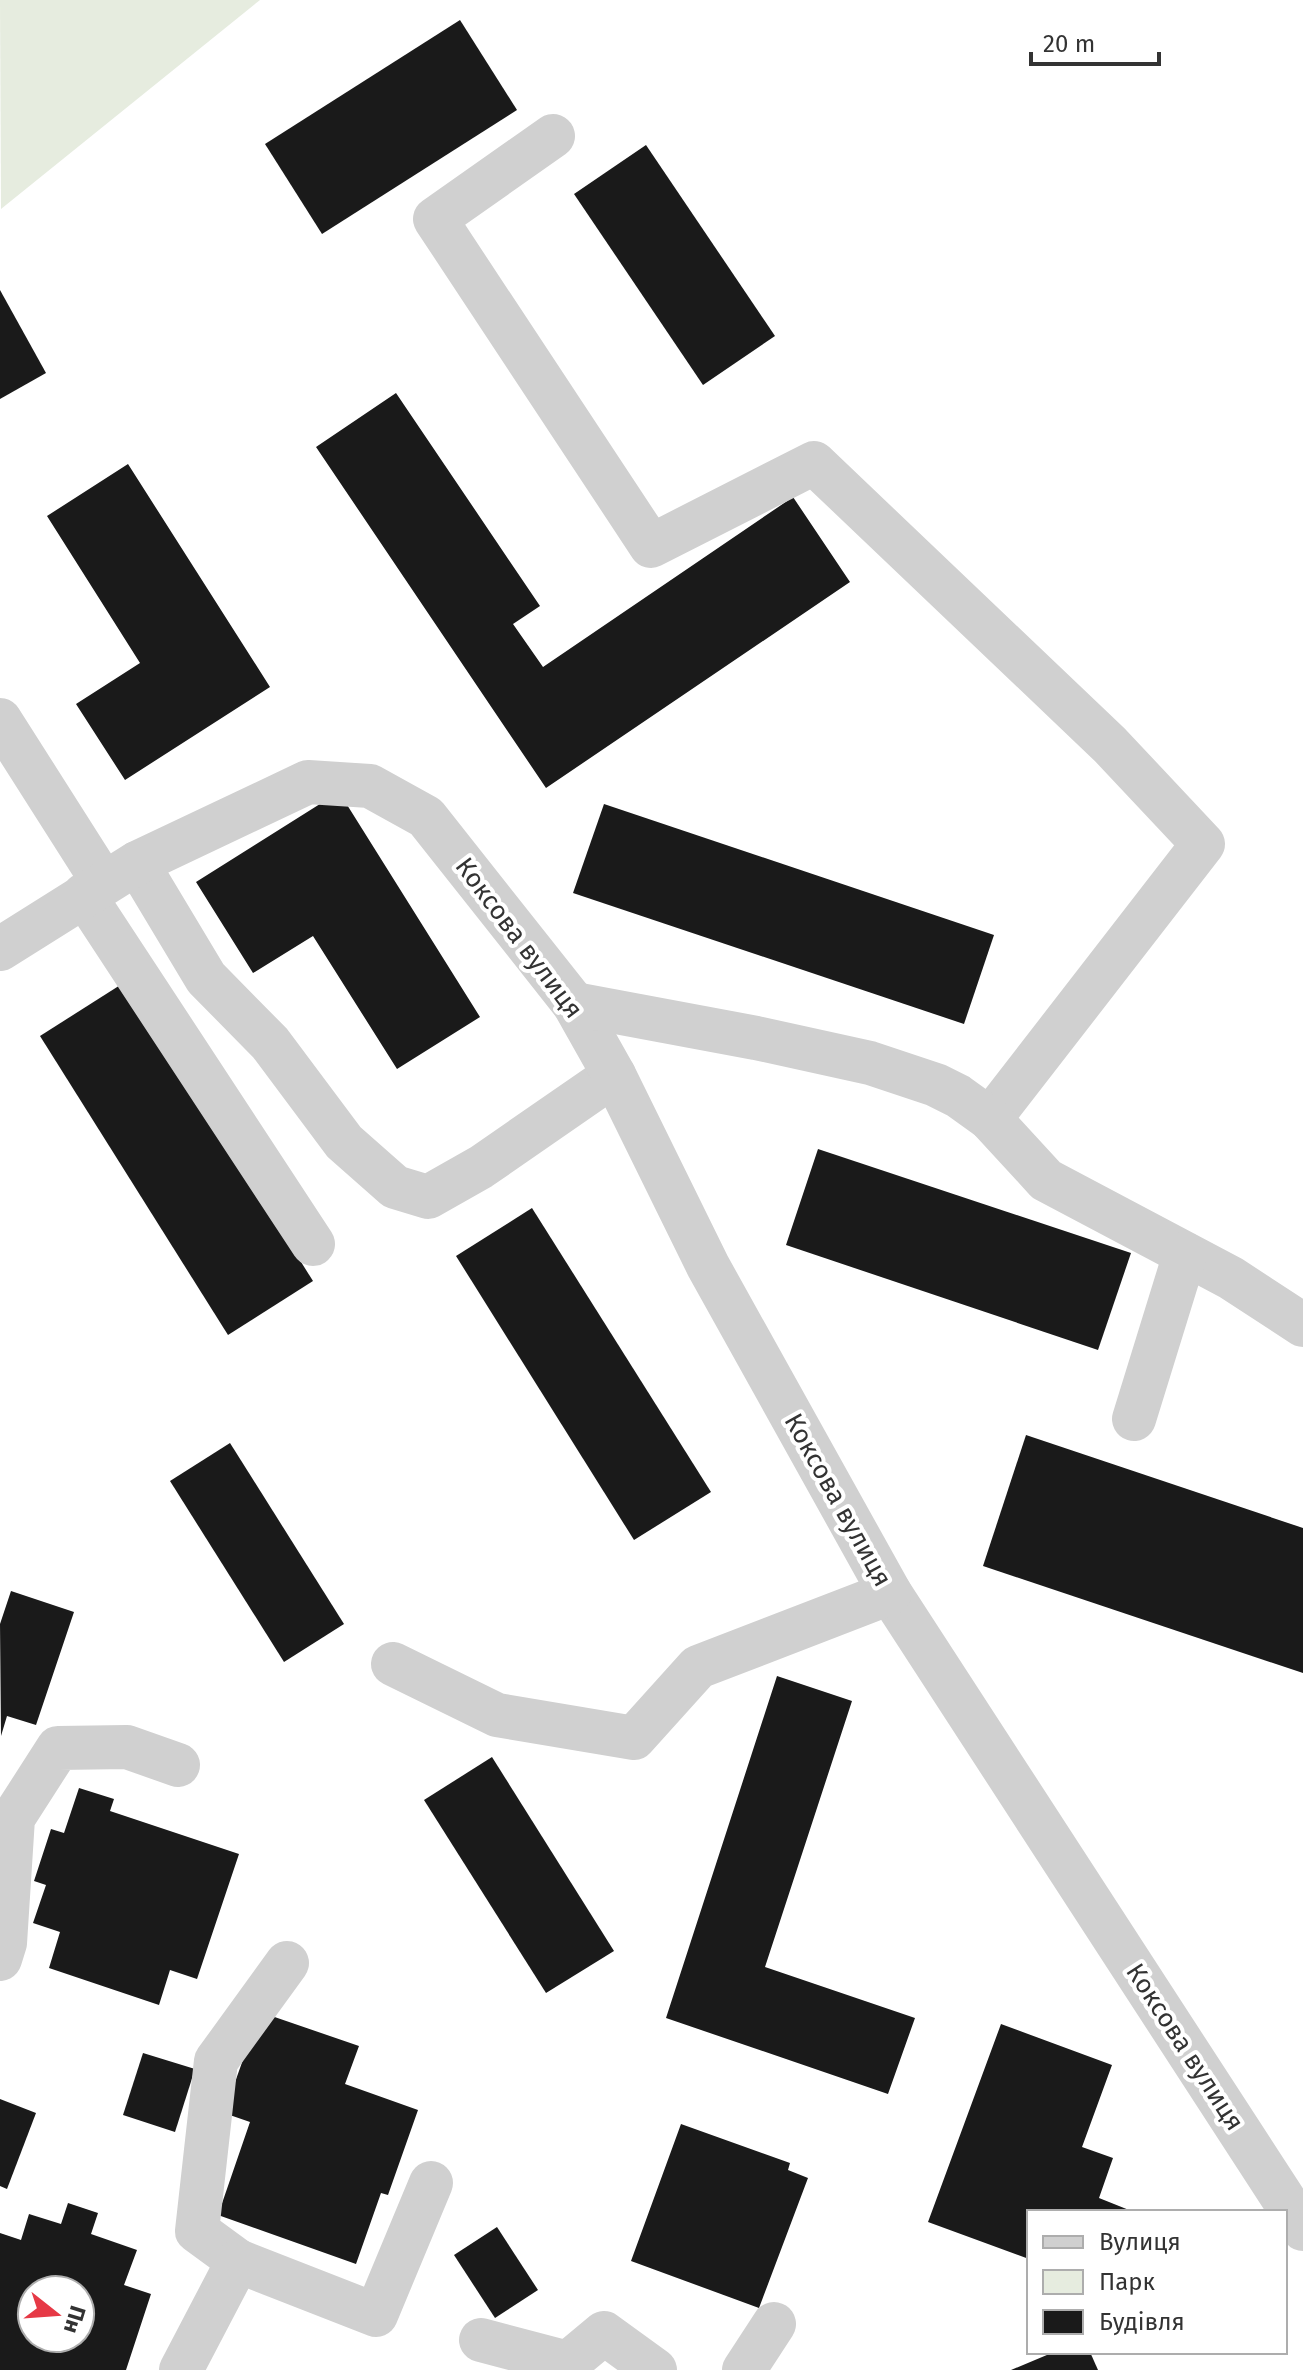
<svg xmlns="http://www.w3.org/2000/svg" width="1303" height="2370" viewBox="0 0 1303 2370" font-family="'Fira Sans',sans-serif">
<rect width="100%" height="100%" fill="#fff"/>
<polygon fill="#e6ecdf" points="0,0 260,0 1,209"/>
<g fill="#1a1a1a" fill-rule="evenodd">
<polygon points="460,20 517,110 322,234 265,144"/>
<polygon points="646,145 775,336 703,385 574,194"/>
<polygon points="0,290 46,373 0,399"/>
<polygon points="396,393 540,606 513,624 543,667 793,497 850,582 546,788 316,447"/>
<polygon points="128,464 270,687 125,780 76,704 140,663 47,516"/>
<polygon points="339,792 480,1017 397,1069 313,936 253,973 196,882"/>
<polygon points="604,804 994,935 964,1024 573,893"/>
<polygon points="125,982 313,1281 228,1335 40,1036"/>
<polygon points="818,1149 1131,1253 1098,1350 786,1245"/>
<polygon points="532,1208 711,1492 634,1540 456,1256"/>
<polygon points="1026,1435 1303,1528 1303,1673 983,1566"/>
<polygon points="230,1443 344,1624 284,1662 170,1481"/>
<polygon points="11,1591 74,1612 36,1725 7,1716 1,1736 0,1624"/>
<polygon points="777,1676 852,1701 765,1967 915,2018 888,2094 666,2018"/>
<polygon points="492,1757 614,1951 546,1993 424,1800"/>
<polygon points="79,1788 114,1799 110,1811 239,1854 197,1979 170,1970 159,2005 49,1968 60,1932 33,1923 46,1885 34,1881 51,1829 64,1833"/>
<polygon points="260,2012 359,2046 345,2084 418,2110 388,2195 381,2193 356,2264 218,2215 250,2122 224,2113"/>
<polygon points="1001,2024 1112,2065 1082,2147 1113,2158 1099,2198 1134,2212 1029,2212 1029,2259 928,2222"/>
<polygon points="143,2053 195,2069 175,2132 123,2115"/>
<polygon points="0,2099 36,2113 7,2189 0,2186"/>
<polygon points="681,2124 790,2163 788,2170 808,2178 759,2308 631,2261"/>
<path d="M68,2203L98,2213L91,2234L137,2250L124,2285L151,2294L126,2370H0V2233L21,2240L29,2214L61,2224ZM32,2290H80V2338H32Z"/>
<polygon points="497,2227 538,2290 495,2318 454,2255"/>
<polygon points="1054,2352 1090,2352 1098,2370 1011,2370"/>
</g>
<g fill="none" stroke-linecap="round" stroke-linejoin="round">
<g stroke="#d0d0d0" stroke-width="44">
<polyline points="553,136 435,219 651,546 814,463 1110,745 1203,844 990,1119"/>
<polyline points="0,720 103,882"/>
<polyline points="137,863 206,978 270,1043 344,1142 395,1187 428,1197 481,1167 614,1075"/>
<polyline points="84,895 313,1244"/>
<polyline points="0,949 137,863 308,782 370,786 426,817 574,1004 614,1075 708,1266 890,1593 1303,2229"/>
<polyline points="574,1004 756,1038 870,1063 936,1085 958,1096 990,1119 1046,1180 1231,1278 1303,1325"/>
<polyline points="1134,1419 1185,1254"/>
<polyline points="393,1664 497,1715 634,1738 698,1667 890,1593"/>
<polyline points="0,1959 5,1943 13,1818 58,1748 127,1747 178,1765"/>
<polyline points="238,2261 197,2231 216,2061 287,1963"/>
<polyline points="481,2340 568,2363 604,2333 655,2370"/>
<polyline points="181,2370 238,2261 376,2315 431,2183"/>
<polyline points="744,2370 774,2324"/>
</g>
</g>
<g text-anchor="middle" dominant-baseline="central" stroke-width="8" stroke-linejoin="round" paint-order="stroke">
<g font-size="26" fill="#333" stroke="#fff">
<text transform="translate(519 938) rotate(53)">Коксова вулиця</text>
<text transform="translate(838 1500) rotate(61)">Коксова вулиця</text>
<text transform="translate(1185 2047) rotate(57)">Коксова вулиця</text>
</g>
</g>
<rect x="1027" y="2210" width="260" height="144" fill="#ffffff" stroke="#adadad" stroke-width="2"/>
<rect x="1043" y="2236" width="40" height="12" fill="#d0d0d0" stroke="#adadad" stroke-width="2"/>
<text x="1099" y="2250" font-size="24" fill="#333333">Вулиця</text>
<rect x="1043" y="2270" width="40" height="24" fill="#e6ecdf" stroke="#adadad" stroke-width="2"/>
<text x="1099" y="2290" font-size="24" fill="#333333">Парк</text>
<rect x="1043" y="2310" width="40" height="24" fill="#1a1a1a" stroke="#adadad" stroke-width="2"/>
<text x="1099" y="2330" font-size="24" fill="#333333">Будівля</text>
<g transform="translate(56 2314) rotate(107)"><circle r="38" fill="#ffffff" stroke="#adadad" stroke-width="2"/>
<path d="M0-6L14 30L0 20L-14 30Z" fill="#e63946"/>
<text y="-12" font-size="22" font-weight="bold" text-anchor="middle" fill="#333333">Пн</text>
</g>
<path d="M1031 52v12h128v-12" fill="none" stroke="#333333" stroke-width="4"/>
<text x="1043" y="52" font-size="24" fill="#333333" stroke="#ffffff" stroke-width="6" paint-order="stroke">20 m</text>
</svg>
